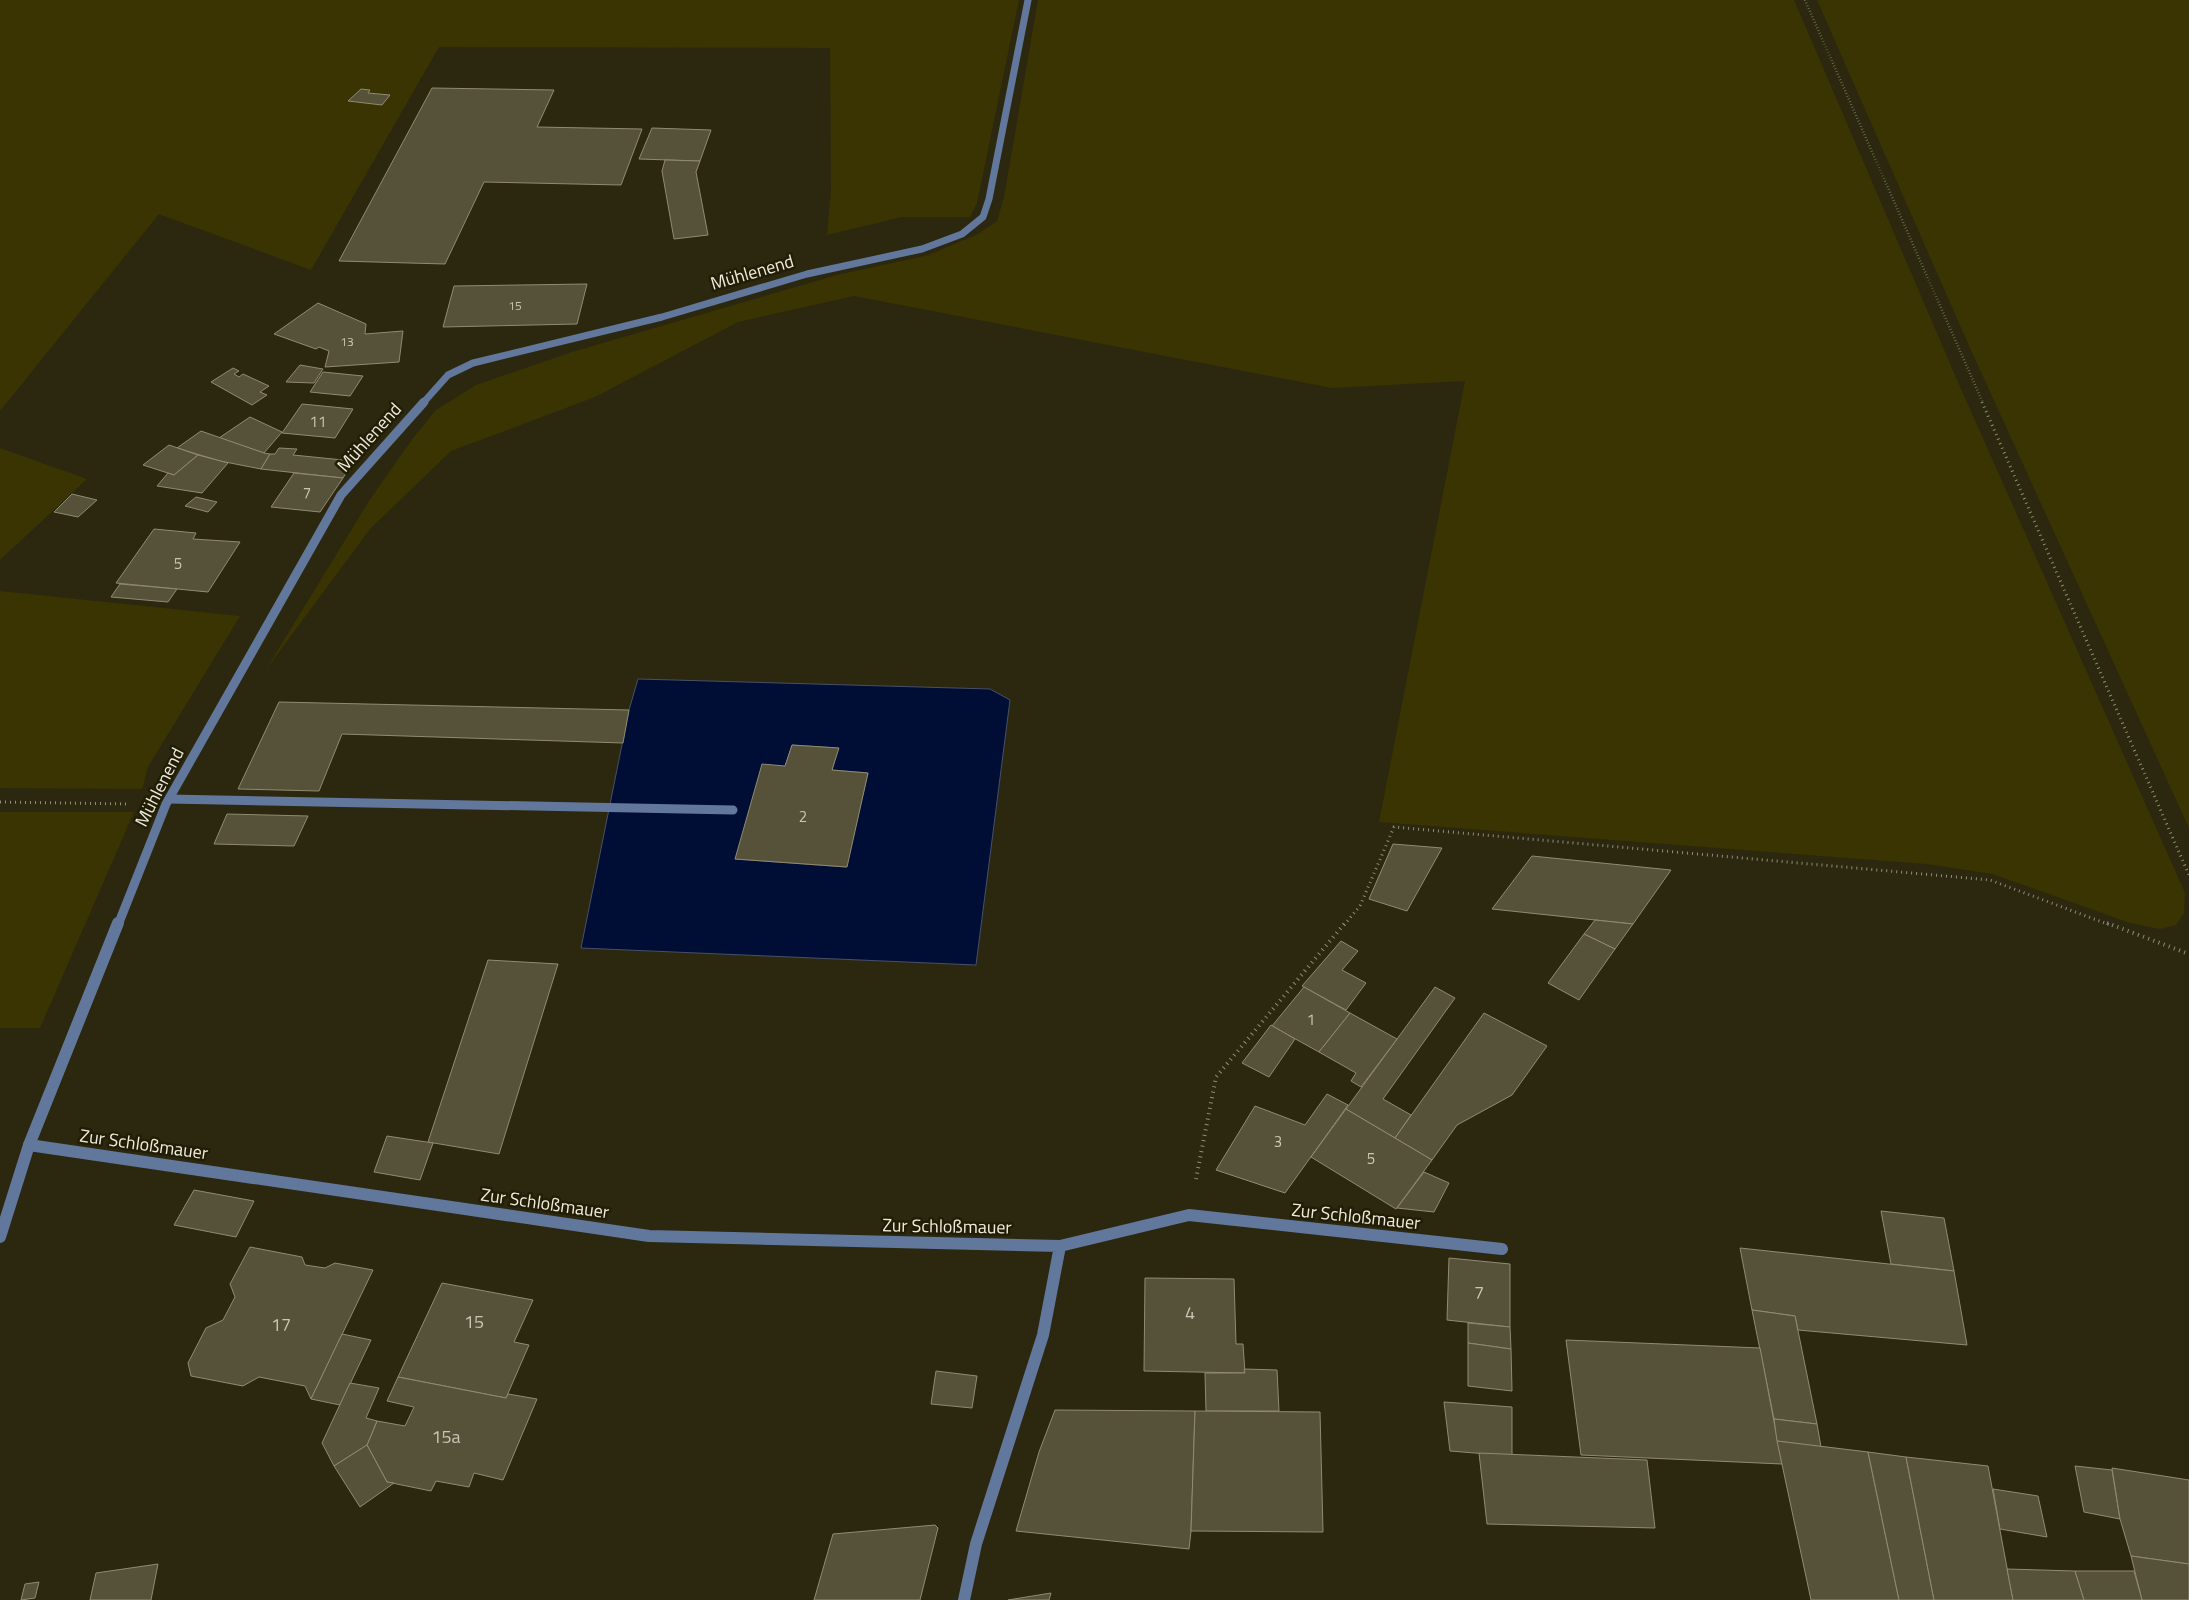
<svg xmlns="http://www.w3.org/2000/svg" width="2189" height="1600" viewBox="0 0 2189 1600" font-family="'Titillium Web',sans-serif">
<rect width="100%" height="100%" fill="#2c2810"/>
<g fill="#3a3302">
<polygon points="0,0 1019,0 977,203 970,217 902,217 827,235 831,189 830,48 439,47 311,270 159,214 0,411"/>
<polygon points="1038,0 1794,0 1958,382 2185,893 2184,913 2176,925 2160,929 2130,923 1993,874 1926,864 1379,822 1465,381 1332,388 854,296 738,322 595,397 451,451 370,529 265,671 369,501 411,441 436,410 476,385 572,352 837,275 929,255 978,234 997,221 1004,197"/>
<polygon points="1817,0 2189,0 2189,828 1970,348"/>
<polygon points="0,448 87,479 0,560"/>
<polygon points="0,591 240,616 148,767 142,789 0,788"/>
<polygon points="0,812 134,812 40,1028 0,1028"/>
</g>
<path fill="#000d35" stroke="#485068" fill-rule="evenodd" d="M638,679L990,689L1010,700L976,965L581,948L629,710ZM792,745L838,748L832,770L868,773L846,867L735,859L785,766Z"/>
<g fill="#565239" stroke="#908b70">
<polygon points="432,88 554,90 537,127 642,129 621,185 484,182 445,264 339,261"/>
<polygon points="361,89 370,90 368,93 390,95 382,105 348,101"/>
<polygon points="652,128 711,130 700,161 639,159"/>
<polygon points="665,160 700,161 696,172 708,235 674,239 662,171"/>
<polygon points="587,284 577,324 443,327 454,286"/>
<polygon points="318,303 366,324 365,334 403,331 399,362 325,367 329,351 319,347 316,349 274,334"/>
<polygon points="300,365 323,369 314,383 286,382"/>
<polygon points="233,368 239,371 234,374 239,377 243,374 269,386 260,392 267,395 252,405 211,382"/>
<polygon points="323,372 363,376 350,396 310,392"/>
<polygon points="302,404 353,409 335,438 282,433"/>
<polygon points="250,417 282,432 264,453 219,438"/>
<polygon points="201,431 264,453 270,454 261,469 220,461 177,448"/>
<polygon points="169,445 198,455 174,475 143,465"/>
<polygon points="279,448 297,449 293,455 353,461 343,478 261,469 270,454 275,454"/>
<polygon points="198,455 228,463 202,493 157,486 168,473 174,475"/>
<polygon points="294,473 343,478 320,512 271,507"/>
<polygon points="72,494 97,500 78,517 54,512"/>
<polygon points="196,497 217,502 208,512 185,506"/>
<polygon points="154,529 196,533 193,539 240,542 208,592 116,583"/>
<polygon points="120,584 177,589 168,602 111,597"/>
<polygon points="279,702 629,710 623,743 342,734 319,791 238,789"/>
<polygon points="792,745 839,748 832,770 868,773 847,867 735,859 762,764 785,766"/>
<polygon points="227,814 308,816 294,846 214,844"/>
<polygon points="1393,844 1442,848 1407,911 1369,899"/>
<polygon points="1532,856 1671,870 1633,924 1492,909"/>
<polygon points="1595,920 1633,924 1615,949 1584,934"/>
<polygon points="1584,934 1615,949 1579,1000 1548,983"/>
<polygon points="1341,941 1358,951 1342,970 1366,983 1346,1010 1302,986"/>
<polygon points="488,960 558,964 499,1154 428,1142"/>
<polygon points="1304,987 1350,1013 1319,1052 1272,1026"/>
<polygon points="1435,987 1455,998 1383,1099 1411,1115 1395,1138 1346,1109"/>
<polygon points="1350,1013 1397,1039 1361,1087 1351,1081 1356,1073 1319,1052"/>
<polygon points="1484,1013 1547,1046 1512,1095 1457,1125 1432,1160 1395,1138"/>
<polygon points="1271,1025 1295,1039 1269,1077 1242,1063"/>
<polygon points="1327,1094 1348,1105 1285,1193 1216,1170 1255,1106 1305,1125"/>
<polygon points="1346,1109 1432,1160 1396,1209 1311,1157"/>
<polygon points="387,1136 433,1143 420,1180 374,1172"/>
<polygon points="1424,1172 1449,1183 1434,1212 1397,1208"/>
<polygon points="194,1190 254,1201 236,1237 174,1225"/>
<polygon points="1881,1211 1944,1218 1954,1271 1891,1264"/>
<polygon points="250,1247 302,1257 305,1265 325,1268 335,1263 373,1270 311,1399 305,1386 259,1377 243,1386 191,1376 188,1363 206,1328 223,1320 235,1297 230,1284"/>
<polygon points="1740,1248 1954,1271 1967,1345 1798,1330 1795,1316 1752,1310"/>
<polygon points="1449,1258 1510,1264 1510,1327 1447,1320"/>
<polygon points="1145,1278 1234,1279 1236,1344 1243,1344 1245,1373 1144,1371"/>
<polygon points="442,1283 533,1300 514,1342 529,1345 506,1398 398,1377"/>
<polygon points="1752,1310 1795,1316 1817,1424 1774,1419"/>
<polygon points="1468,1323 1510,1327 1511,1349 1468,1343"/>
<polygon points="342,1334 371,1340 340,1405 311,1399"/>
<polygon points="1566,1340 1760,1348 1782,1464 1581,1455"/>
<polygon points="1468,1343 1511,1349 1512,1391 1468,1386"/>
<polygon points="1244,1369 1277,1370 1279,1411 1206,1411 1205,1373 1245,1373"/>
<polygon points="936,1371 977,1376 972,1408 931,1404"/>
<polygon points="398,1377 506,1398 508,1394 537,1399 503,1480 474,1473 469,1487 436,1481 431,1491 387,1482 367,1445 377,1421 405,1426 414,1407 387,1401"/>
<polygon points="350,1383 379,1388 366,1418 377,1421 367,1445 334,1466 322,1443"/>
<polygon points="1444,1402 1512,1407 1512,1456 1450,1451"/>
<polygon points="1055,1410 1195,1411 1191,1531 1189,1549 1016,1531 1039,1452"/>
<polygon points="1195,1411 1320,1412 1323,1532 1191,1531"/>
<polygon points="1774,1419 1817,1424 1821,1447 1777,1441"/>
<polygon points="1777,1441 1868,1452 1899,1600 1811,1600"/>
<polygon points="367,1445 387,1482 394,1483 360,1507 334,1466"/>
<polygon points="1868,1452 1906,1457 1934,1600 1899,1600"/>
<polygon points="1479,1453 1647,1460 1655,1528 1487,1524"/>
<polygon points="1906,1457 1988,1466 2013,1600 1934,1600"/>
<polygon points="2075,1466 2112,1470 2120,1519 2084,1512"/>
<polygon points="2112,1468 2189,1480 2189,1564 2131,1556 2120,1519"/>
<polygon points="1993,1489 2038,1496 2047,1537 2000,1529"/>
<polygon points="935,1525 938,1528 920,1600 814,1600 833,1534"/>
<polygon points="2131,1556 2189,1564 2189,1600 2142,1600"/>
<polygon points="158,1564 151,1600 90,1600 96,1573"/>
<polygon points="2007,1569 2075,1571 2084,1600 2013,1600"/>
<polygon points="2075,1571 2134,1571 2142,1600 2084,1600"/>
<polygon points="39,1582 35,1598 21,1600 25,1584"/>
<polygon points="1051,1593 1049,1600 1008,1600"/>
</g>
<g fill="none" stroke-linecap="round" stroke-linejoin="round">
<polyline stroke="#8f8c79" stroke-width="2.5" stroke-dasharray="0.5 2.5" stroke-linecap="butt" points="1805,0 1983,403"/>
<g stroke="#8f8c79" stroke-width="3" stroke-dasharray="1 4" stroke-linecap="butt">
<polyline points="1982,402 2189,875"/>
<polyline points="0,802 129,804"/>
<polyline points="1344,925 1360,906 1394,827 1990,880 2110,925"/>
</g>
<g stroke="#8f8c79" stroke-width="4" stroke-dasharray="1 4.5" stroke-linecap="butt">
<polyline points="2107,923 2189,954"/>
<polyline points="1196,1179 1216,1077 1345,923"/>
</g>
<polyline stroke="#62779c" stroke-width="9" points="169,799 733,810"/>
<polyline stroke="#62779c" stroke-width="7" points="423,403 448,375 473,363 662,317 807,274 922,249 962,234 983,217 989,199 1028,0"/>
<polyline stroke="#62779c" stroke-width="9" points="118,925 166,804 341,495 424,402"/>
<g stroke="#62779c" stroke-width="12">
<polyline points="29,1145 649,1236 1060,1246 1043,1335 976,1544 964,1600"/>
<polyline points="0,1237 29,1145 118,923"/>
<polyline points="1060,1246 1189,1215 1502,1249"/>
</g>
</g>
<g text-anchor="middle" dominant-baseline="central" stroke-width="5" stroke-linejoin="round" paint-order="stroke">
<g font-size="12" fill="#c9c6b5">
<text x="515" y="305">15</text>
<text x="347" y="341">13</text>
</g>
<g font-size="15" fill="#c9c6b5">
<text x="318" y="421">11</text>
<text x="307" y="492">7</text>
<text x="178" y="563">5</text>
<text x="803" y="816">2</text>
<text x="1311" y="1019">1</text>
<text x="1278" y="1141">3</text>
<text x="1371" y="1158">5</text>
</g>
<g font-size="18" fill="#efecde" stroke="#221e06">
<text transform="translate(752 272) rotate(-16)">Mühlenend</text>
<text transform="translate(369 437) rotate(-48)">Mühlenend</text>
<text transform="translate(159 787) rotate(-63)">Mühlenend</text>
<text transform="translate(144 1144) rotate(8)">Zur Schloßmauer</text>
<text transform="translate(545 1203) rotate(8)">Zur Schloßmauer</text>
<text transform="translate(1356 1216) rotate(6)">Zur Schloßmauer</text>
<text transform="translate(947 1226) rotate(1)">Zur Schloßmauer</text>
</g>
<g font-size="18" fill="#c9c6b5">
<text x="1479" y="1292">7</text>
<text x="1190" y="1312">4</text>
<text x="474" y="1321">15</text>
<text x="281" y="1324">17</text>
<text x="446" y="1436">15a</text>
</g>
</g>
</svg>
